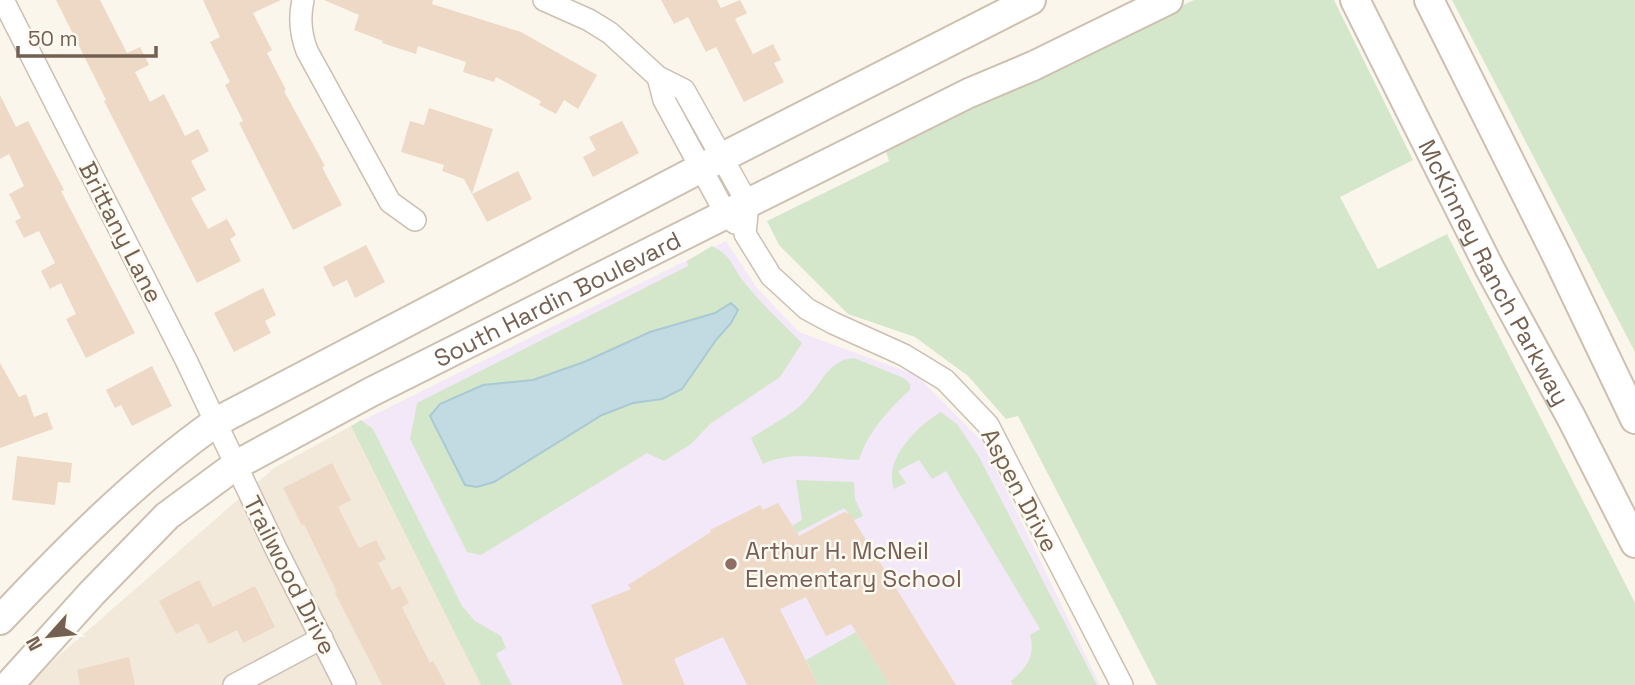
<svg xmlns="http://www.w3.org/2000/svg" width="1635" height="685" viewBox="0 0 1635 685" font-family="'Space Grotesk',sans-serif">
<rect width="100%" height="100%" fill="#fbf6ec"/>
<polygon fill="#f2e9db" points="351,426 481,685 30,685 55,659 274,468"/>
<polygon fill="#f3e8f7" points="726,241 757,288 799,332 916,375 983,442 1100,685 481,685 351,426"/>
<g fill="#d4e7cb">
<polygon points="1194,0 1334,0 1413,160 1340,197 1378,269 1447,234 1635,603 1635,685 1157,685 1018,416 1006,419 968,376 915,337 848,314 779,245 767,221 889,161 885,148"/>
<polygon points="1452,0 1635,0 1635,352"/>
<path d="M712,246C732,257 729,261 741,278C759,302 781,322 802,343L780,377L710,424L691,444L664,461L647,453L481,555L467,552L410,439L417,403L688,266L687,261Z"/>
<path d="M854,358L904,378L910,384V390C889,409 867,433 859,460C829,459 790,450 763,464L751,438C768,427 788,417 802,404C821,387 826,360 854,358Z"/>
<path d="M941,412L957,424L979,457L1097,685H1013L1011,681C1026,668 1036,656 1030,635L1040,629L946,471L932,479L919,460L898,471L906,483L894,489C883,460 917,426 941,412Z"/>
<polygon points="361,420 373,429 462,606 475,621 501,636 506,648 496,654 512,685 481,685 351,426"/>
<polygon points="796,480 854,482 855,499 863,516 854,520 844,508 797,533 792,526 802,520"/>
<polygon points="856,632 890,685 818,685 806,660"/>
</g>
<polygon fill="#c2dbe3" stroke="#a9c9d3" stroke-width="2" points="731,303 738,310 731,323 716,340 682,389 662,399 633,403 602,415 494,482 477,487 465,485 430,416 440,404 483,385 533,380 584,362 650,332 715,313"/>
<g fill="#edd9c6">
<polygon points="56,0 100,0 127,53 140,47 149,65 135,72 150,102 164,94 185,136 198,129 209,151 191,161 206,190 191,198 208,229 227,219 236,235 230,239 241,261 197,283 104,101 106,100"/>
<polygon points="203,0 281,0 253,13 272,50 267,53 286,90 284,91 325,166 322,167 342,205 293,230 239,123 243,121 225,85 230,82 210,42 220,37"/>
<polygon points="324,0 433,0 432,4 521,32 597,75 578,109 564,100 556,114 539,105 541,101 496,77 494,82 463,72 466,62 418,46 416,54 382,43 383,41 354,30 359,15"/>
<polygon points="661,0 717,0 721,8 740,0 747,13 735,19 753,54 773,44 781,60 774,63 784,82 744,102 716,47 706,52 688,17 674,24"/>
<polygon points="0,95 16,127 28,121 64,190 61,191 135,333 86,358 66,319 76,314 61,283 50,289 41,271 55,263 39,231 24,238 15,221 21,218 9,194 24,186 9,154 0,159"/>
<polygon points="429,108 493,129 472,194 518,171 532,199 487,222 464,179 442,171 444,165 401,152 410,121 424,125"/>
<polygon points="622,121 639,153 593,177 583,157 596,150 589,137"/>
<polygon points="366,245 385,282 355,298 347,280 333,287 323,267"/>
<polygon points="263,288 276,315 265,321 271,333 234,352 214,313"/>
<polygon points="0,363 19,397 26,394 34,417 47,412 53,429 0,448"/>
<polygon points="152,366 172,406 132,426 121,405 115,408 106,390"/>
<polygon points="17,456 72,463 70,483 58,482 55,505 12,500"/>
<polygon points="332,463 351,500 338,507 359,548 376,540 386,559 378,563 392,590 400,586 409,603 402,607 430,663 433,661 446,685 382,685 335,593 337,592 304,524 302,526 283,488"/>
<polygon points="778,503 799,536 844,512 850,514 956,685 890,685 851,624 826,636 806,597 780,609 818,685 747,685 723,637 674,659 685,685 623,685 591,605 631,589 628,585 711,532 710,530 760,505 763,510"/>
<polygon points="199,580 213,607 255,586 275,627 243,643 237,630 209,644 198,623 176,634 159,601"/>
<polygon points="129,657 135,685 80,685 77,670"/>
</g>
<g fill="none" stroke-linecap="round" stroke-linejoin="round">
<defs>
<g id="street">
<polyline points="3,0 186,360 276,549 345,685"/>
<path d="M303,0C299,18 300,33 307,51L390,202L415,220"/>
<polyline points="544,0 589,20 610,33 658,77 684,90 748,204 745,234 771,276 807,309 833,323 904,355 945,380 988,425 1122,685"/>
<polyline points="658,77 664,100 726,214 735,223"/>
<polyline points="234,685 322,638"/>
</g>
<g id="secondary">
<path id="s1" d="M1355,0L1490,269L1571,417L1635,543"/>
<polyline points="1429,0 1557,256 1635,419"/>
<path d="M0,620C67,549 136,479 216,422L701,168L1031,0"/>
<path id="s2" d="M9,685L92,593L167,516L236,465L371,392L726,214L969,93L1033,66L1168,0"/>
</g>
</defs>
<use href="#street" stroke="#ccbfb2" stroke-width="24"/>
<use href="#secondary" stroke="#cec0b0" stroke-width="32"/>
<use href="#street" stroke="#fff" stroke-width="21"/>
<use href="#secondary" stroke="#fff" stroke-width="28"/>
</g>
<circle fill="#8d6e63" stroke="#fdfaf2" stroke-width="2.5" cx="731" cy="564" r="7"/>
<g text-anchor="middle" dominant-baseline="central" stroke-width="5" stroke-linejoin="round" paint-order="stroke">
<g font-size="24" fill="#746051" stroke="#fdfaf2">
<text transform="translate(121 232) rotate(63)">Brittany Lane</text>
<text stroke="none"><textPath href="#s1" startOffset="306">McKinney Ranch Parkway</textPath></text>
<text stroke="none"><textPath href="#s2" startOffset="679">South Hardin Boulevard</textPath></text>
<text transform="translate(1020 490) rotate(62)">Aspen Drive</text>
<text transform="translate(290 575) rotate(63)">Trailwood Drive</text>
</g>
<g font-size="24" fill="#785e54" stroke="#fdfaf2" text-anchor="start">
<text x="745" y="550">Arthur H. McNeil<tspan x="745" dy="28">Elementary School</tspan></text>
</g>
</g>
<g transform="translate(49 636) rotate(243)" stroke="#fdfaf2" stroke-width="5" paint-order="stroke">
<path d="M0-5L12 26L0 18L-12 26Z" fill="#746051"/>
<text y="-10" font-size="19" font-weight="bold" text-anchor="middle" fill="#746051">N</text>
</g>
<path d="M18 46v10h138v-10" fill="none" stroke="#746051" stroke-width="3.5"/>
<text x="28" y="46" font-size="21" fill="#746051" stroke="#fdfaf2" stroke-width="5" paint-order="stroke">50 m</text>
</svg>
